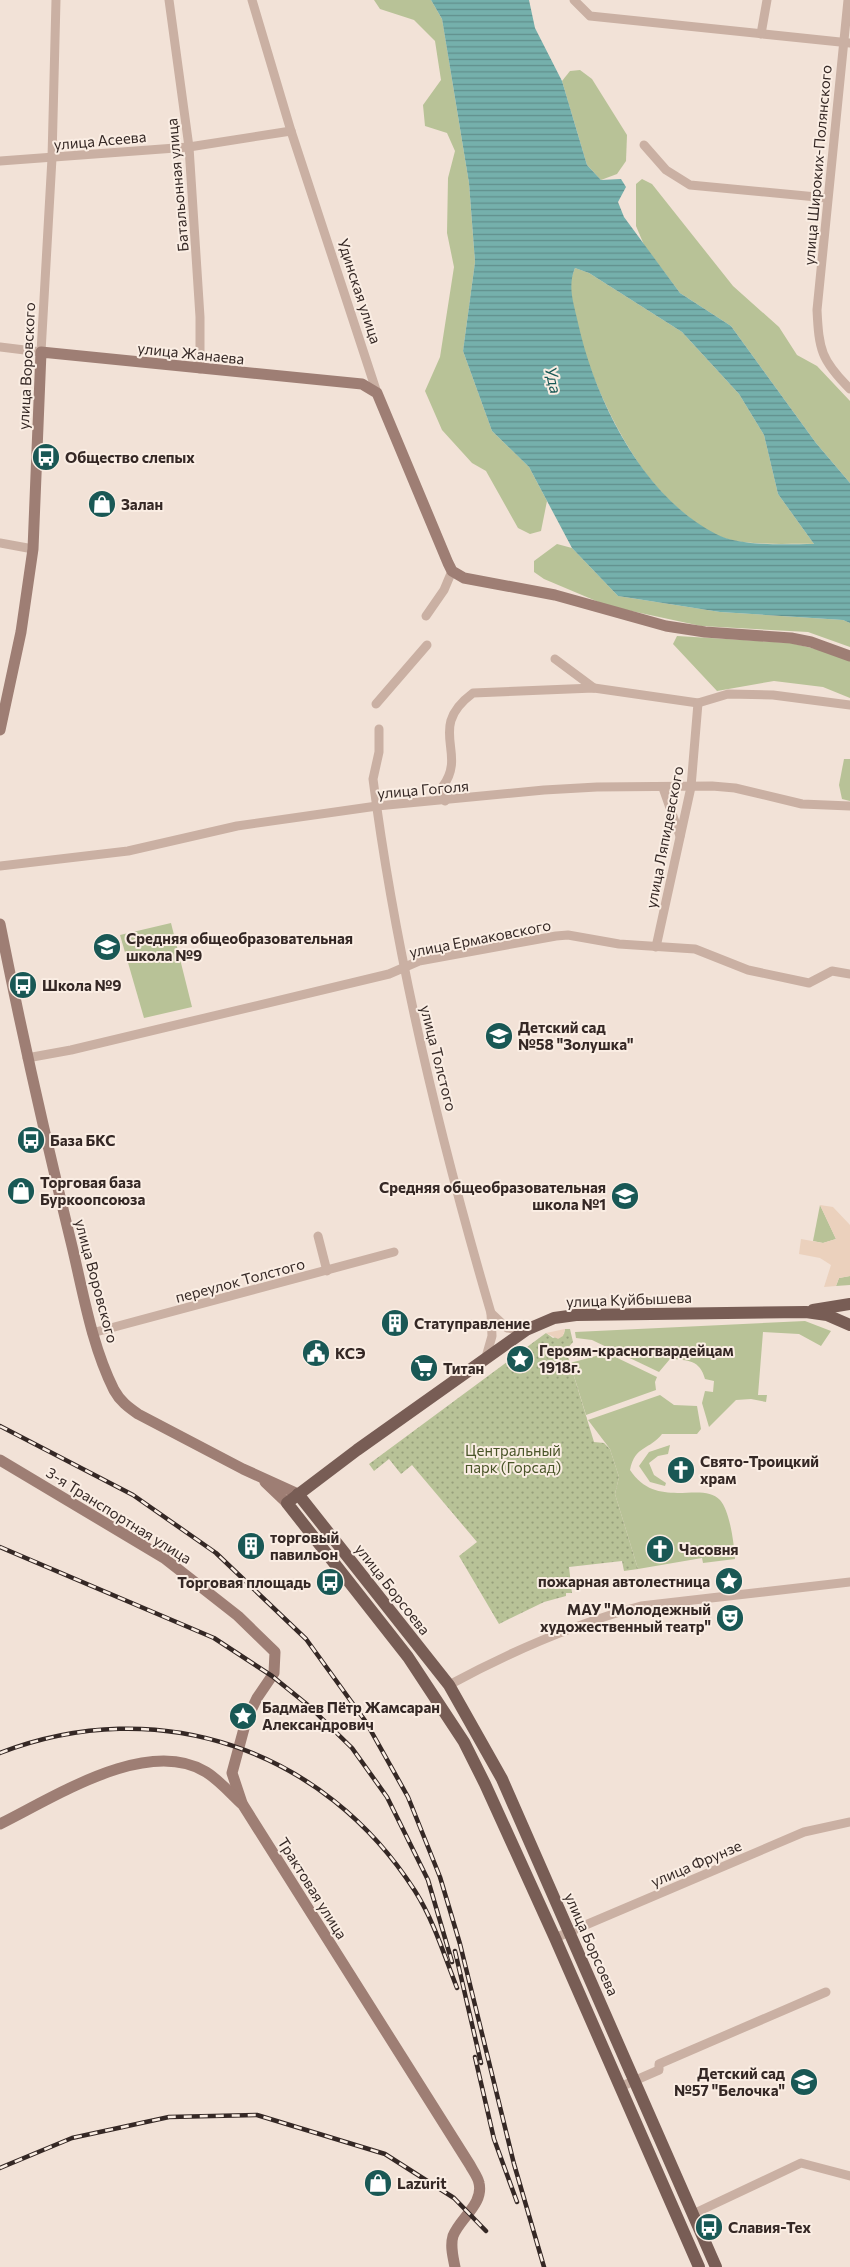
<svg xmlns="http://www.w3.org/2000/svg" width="850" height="2267" viewBox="0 0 850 2267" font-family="Commissioner,sans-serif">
<defs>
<pattern id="park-dots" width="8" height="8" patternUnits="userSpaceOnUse" patternTransform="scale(1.25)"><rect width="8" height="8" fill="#b8c297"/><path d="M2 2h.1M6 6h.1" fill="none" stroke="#969e7b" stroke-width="1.8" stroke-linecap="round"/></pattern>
<pattern id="water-rules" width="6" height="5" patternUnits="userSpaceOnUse" patternTransform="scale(1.25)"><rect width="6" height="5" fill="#75b0ac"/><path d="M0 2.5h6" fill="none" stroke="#618f8c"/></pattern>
</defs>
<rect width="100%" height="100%" fill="#f2e2d7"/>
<g fill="#b8c297">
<polygon points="374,0 431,0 442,19 469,183 475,262 463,351 492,431 529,467 547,501 541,531 530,534 518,528 486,471 472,463 442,430 425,391 440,357 454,267 447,233 448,178 455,151 447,133 425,126 423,105 441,80 435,41 414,20 380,9"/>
<polygon points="580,70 592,79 627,135 626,161 617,174 601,180 587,165 562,81 570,71"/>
<polygon points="642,179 652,184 733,286 779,327 797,355 817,366 850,401 850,483 816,443 731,326 680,293 644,245 636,226 636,184"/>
<path d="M575,268L589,273L682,332L739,394L764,435L778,494L814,544C786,543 741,547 716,535C693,523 668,501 652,481C614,434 575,347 570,286C570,280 573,274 575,268Z"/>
<polygon points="557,544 572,548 618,596 720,612 843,620 850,623 850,647 808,632 701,626 608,606 544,579 534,572 534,561"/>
<polygon points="677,636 791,643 828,652 850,660 850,698 823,687 774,681 717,691 673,644"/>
<polygon points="844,759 850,759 850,801 842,799 839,785"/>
<polygon points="171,923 192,1007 144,1018 120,935"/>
<polygon points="820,1205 836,1239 823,1243 813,1241"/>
<polygon points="850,1276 850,1285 836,1286 839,1278"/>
<path d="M805,1321L831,1331L821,1346L799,1334L763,1332L758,1395H767L766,1402L751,1399L736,1400L709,1427L702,1403L705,1391L713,1392L714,1381L705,1379C700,1360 688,1360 670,1359L659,1372L592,1340L576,1338L575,1332Z"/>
<polygon points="607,1353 657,1377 655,1382 656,1390 586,1415 570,1363"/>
<path d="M660,1395L674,1405L697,1406L701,1429L697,1434H662C650,1450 635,1445 630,1470C657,1511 702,1480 720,1500C730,1511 734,1544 735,1559L703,1563L702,1558L638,1569L615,1494L619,1477L610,1449L588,1420Z"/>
<polygon points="670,1445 668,1454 658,1456 649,1463 654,1475 666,1483 665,1486 650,1482 639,1466 649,1452"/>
</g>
<polygon fill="url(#park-dots)" points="565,1329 570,1329 573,1342 566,1350 594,1442 604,1443 610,1449 619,1477 615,1494 638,1569 624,1571 622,1561 569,1567 572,1593 566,1593 566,1596 544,1602 499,1624 459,1556 477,1542 412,1465 401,1474 389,1459 374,1471 369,1464 546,1333 553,1338 564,1334"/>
<g fill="#ebd1bd">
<polygon points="820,1205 833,1207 850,1225 850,1276 839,1278 836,1286 824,1287 831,1265 820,1258 799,1254 801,1239 823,1243 836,1239"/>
<polygon points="565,1329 563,1336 558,1339 546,1333"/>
</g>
<path fill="url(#water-rules)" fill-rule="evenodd" d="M431,0H529L535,28L562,81L587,165L601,180L621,179L626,187L618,202L624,217L680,293L731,326L816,443L850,483V623L843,620L720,612L618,596L572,548L529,467L492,431L463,351L475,262L469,183L442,19ZM575,268L589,273L682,332L739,394L764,435L778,494L814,544C786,544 740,547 716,534C643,497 595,400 578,323C574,304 567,287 575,268Z"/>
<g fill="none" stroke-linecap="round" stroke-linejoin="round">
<g stroke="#cab0a3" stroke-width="9">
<polyline points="169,0 189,147 200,317 200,369"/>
<polyline points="252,0 291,131 377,393"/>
<polyline points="574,0 590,16 850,43"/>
<path d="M848,0L817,310C819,350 821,360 850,389"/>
<polyline points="761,34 767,0"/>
<polyline points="644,145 666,170 690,185 827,198"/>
<polyline points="0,161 189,147 291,131"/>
<polyline points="0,347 41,352 52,158 56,0"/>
<polyline points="0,543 33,549"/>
<polyline points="426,616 444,590 452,571"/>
<polyline points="555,659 594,688"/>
<polyline points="376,704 427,645"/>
<path d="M379,729V752L373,779C396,959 440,1139 491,1313L492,1336L486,1357"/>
<polyline points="663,788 680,836"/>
<path d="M445,801L443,786C468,752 426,728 473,693L594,688L698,703L728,694L773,695L850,705"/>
<polyline points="0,866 128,851 237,826 377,806 544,790 597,787 712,786 735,788 802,804 850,806"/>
<polyline points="656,947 691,787 698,703"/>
<polyline points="27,1058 71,1050 389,974 419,961 556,936 568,935 619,944 695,949 748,970 809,983 832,971 850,974"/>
<polyline points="318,1236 327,1271"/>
<polyline points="491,1313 507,1328 526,1330"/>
<polyline points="92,1333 394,1252"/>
<path d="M449,1685C510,1652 574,1624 641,1606L850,1582"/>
<polyline points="555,1938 804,1832 850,1822"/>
<polyline points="620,2087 659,2070 659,2064 826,1992"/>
<polyline points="693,2214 801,2163 850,2176"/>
</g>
<g stroke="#9e7e74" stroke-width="11">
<polyline points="0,730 21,632 33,549 41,352 362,384 377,393 448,563 452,571 464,578 555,595 666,626 705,632 791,638 811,642 850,656"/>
<path d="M0,924C21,1030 45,1136 71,1242C83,1291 91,1344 114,1390C120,1401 128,1407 138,1414L243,1469L298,1494"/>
<polyline points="0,1460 164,1558 238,1616 275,1652 274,1673 257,1698 246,1721 232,1773 242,1803"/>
<polyline points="265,1482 287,1503"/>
<path d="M0,1824C53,1798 147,1736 206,1772C219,1780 231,1794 243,1805L470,2165C473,2171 478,2177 479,2183C484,2204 460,2218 453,2236C450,2246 453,2257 455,2267"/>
</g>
<g stroke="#785d55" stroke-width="12">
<polyline points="813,1310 850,1304"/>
<polyline points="298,1494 449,1685 502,1779 716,2267"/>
<polyline points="699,2267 555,1938 485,1784 464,1742 408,1657 287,1503 357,1450 526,1330 554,1318 576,1315 806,1312 827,1315 850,1325"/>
</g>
<defs>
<g id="rail">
<polyline points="0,1426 133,1495 216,1553 306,1639 366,1722 408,1797 440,1877 460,1944 514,2164 544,2267"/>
<polyline points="0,1547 214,1638 272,1676 309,1706 352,1748 387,1797 428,1880 452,1962"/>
<path d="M0,1753C159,1692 324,1749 415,1891C434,1921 444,1955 457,1988"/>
<polyline points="455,1951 481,2063"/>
<polyline points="475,2057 494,2139 517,2202"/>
<polyline points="0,2168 72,2138 169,2117 257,2115 385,2154 454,2198 486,2231"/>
</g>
</defs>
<use href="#rail" stroke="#352825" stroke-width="4.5"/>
<use href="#rail" stroke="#faede3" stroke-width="2.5" stroke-dasharray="8" stroke-linecap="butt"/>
</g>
<defs>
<symbol id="bus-disc" viewBox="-11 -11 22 22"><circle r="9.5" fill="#195855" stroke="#faede3"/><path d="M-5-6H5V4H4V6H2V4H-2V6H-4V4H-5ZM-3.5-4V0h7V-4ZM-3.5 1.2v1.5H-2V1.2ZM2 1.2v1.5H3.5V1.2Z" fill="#fff"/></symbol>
<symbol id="shop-disc" viewBox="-11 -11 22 22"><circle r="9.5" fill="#195855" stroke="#faede3"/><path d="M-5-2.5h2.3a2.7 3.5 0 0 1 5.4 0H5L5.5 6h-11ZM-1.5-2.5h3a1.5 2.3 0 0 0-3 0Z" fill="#fff"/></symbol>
<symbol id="school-disc" viewBox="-11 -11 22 22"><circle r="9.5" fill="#195855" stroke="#faede3"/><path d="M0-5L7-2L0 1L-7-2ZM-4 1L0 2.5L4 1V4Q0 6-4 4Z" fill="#fff"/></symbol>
<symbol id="building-disc" viewBox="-11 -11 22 22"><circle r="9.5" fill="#195855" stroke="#faede3"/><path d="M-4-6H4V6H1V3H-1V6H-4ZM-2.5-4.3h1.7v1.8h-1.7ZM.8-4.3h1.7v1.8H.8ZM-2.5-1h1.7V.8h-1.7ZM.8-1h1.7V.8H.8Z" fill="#fff"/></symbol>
<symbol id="civic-disc" viewBox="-11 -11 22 22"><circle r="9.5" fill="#195855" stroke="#faede3"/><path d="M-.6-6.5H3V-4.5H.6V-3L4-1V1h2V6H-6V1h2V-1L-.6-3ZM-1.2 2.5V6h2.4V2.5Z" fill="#fff"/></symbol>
<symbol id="sight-disc" viewBox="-11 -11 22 22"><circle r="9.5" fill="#195855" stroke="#faede3"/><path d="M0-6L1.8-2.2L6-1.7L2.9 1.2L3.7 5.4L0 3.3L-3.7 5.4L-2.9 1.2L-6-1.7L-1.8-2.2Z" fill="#fff"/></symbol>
<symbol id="supermarket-disc" viewBox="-11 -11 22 22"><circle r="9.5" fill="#195855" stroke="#faede3"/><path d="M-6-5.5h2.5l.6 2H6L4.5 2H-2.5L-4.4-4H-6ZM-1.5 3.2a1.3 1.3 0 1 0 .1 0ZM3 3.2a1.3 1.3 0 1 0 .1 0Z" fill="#fff"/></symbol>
<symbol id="church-disc" viewBox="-11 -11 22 22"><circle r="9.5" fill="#195855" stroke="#faede3"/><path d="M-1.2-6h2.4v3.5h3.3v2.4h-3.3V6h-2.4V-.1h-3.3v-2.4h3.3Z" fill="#fff"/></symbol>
<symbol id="theatre-disc" viewBox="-11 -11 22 22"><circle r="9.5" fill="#195855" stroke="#faede3"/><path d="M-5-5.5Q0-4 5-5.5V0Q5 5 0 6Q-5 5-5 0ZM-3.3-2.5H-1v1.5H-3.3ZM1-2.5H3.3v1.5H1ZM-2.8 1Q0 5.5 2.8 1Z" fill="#fff"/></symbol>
</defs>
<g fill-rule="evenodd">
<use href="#bus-disc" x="30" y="441" width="32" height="32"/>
<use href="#shop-disc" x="86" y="488" width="32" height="32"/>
<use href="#school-disc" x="91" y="931" width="32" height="32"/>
<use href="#bus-disc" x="7" y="969" width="32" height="32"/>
<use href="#school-disc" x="483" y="1020" width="32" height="32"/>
<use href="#bus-disc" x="15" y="1124" width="32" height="32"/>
<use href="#shop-disc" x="5" y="1175" width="32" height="32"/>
<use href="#school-disc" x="609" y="1180" width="32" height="32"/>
<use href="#building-disc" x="379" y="1307" width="32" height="32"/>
<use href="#civic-disc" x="300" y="1337" width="32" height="32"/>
<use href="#sight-disc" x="504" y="1343" width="32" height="32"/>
<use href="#supermarket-disc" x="408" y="1352" width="32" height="32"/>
<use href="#church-disc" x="665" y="1454" width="32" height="32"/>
<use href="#building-disc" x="235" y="1530" width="32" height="32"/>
<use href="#church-disc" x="644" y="1533" width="32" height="32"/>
<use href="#sight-disc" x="713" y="1565" width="32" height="32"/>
<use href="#bus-disc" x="314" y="1566" width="32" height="32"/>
<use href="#theatre-disc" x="714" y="1602" width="32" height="32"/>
<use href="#sight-disc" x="227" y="1700" width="32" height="32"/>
<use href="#school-disc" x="788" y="2066" width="32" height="32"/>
<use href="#shop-disc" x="362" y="2167" width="32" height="32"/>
<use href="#bus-disc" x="693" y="2211" width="32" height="32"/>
</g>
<g text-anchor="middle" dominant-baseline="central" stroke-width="4" stroke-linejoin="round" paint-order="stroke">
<g font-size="15" fill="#352825" stroke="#faede3">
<text transform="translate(100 140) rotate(-5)">улица Асеева</text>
<text transform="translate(817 165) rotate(-85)">улица Широких-Полянского</text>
<text transform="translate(177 185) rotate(-95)">Батальонная улица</text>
<text transform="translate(360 291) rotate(72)">Удинская улица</text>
<text transform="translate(191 353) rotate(6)">улица Жанаева</text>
<text transform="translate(26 366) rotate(-87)">улица Воровского</text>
<text transform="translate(423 789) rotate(-5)">улица Гоголя</text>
<text transform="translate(664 837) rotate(-79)">улица Ляпидевского</text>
<text transform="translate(480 938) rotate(-11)">улица Ермаковского</text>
<text transform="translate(439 1058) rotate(76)">улица Толстого</text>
<text transform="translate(240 1280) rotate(-15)">переулок Толстого</text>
<text transform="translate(97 1281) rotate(75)">улица Воровского</text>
<text transform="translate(629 1299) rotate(-2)">улица Куйбышева</text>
<text transform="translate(119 1515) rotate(32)">3-я Транспортная улица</text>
<text transform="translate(393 1589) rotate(52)">улица Борсоева</text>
<text transform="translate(696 1863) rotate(-23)">улица Фрунзе</text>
<text transform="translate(313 1888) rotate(58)">Трактовая улица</text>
<text transform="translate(592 1944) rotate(66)">улица Борсоева</text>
</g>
<g font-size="15" font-weight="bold" fill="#352825" stroke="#faede3" text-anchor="start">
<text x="65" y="457">Общество слепых</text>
<text x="121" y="504">Залан</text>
<text x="126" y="938">Средняя общеобразовательная<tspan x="126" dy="17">школа №9</tspan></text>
<text x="42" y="985">Школа №9</text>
<text x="518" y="1027">Детский сад<tspan x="518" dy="17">№58 "Золушка"</tspan></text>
<text x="50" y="1140">База БКС</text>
<text x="40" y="1182">Торговая база<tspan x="40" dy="17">Буркоопсоюза</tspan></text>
<text x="606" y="1187" text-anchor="end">Средняя общеобразовательная<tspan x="606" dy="17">школа №1</tspan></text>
<text x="414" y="1323">Статуправление</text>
<text x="539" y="1350">Героям-красногвардейцам<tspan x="539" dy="17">1918г.</tspan></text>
<text x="335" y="1353">КСЭ</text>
<text x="443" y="1368">Титан</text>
<text x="700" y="1461">Свято-Троицкий<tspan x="700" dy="17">храм</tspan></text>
<text x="270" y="1537">торговый<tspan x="270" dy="17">павильон</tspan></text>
<text x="679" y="1549">Часовня</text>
<text x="710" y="1581" text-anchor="end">пожарная автолестница</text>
<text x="311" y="1582" text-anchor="end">Торговая площадь</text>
<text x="711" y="1609" text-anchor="end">МАУ "Молодежный<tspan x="711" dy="17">художественный театр"</tspan></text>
<text x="262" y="1707">Бадмаев Пётр Жамсаран<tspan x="262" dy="17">Александрович</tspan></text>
<text x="785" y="2073" text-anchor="end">Детский сад<tspan x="785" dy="17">№57 "Белочка"</tspan></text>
<text x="397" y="2183">Lazurit</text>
<text x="728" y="2227">Славия-Тех</text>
</g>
<g font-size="15" fill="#495428" stroke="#faede3">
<text x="513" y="1450">Центральный<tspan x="513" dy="17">парк (Горсад)</tspan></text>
</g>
<g font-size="16" font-style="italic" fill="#195855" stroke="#faede3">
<text transform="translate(554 380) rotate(77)">Уда</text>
</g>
</g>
</svg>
